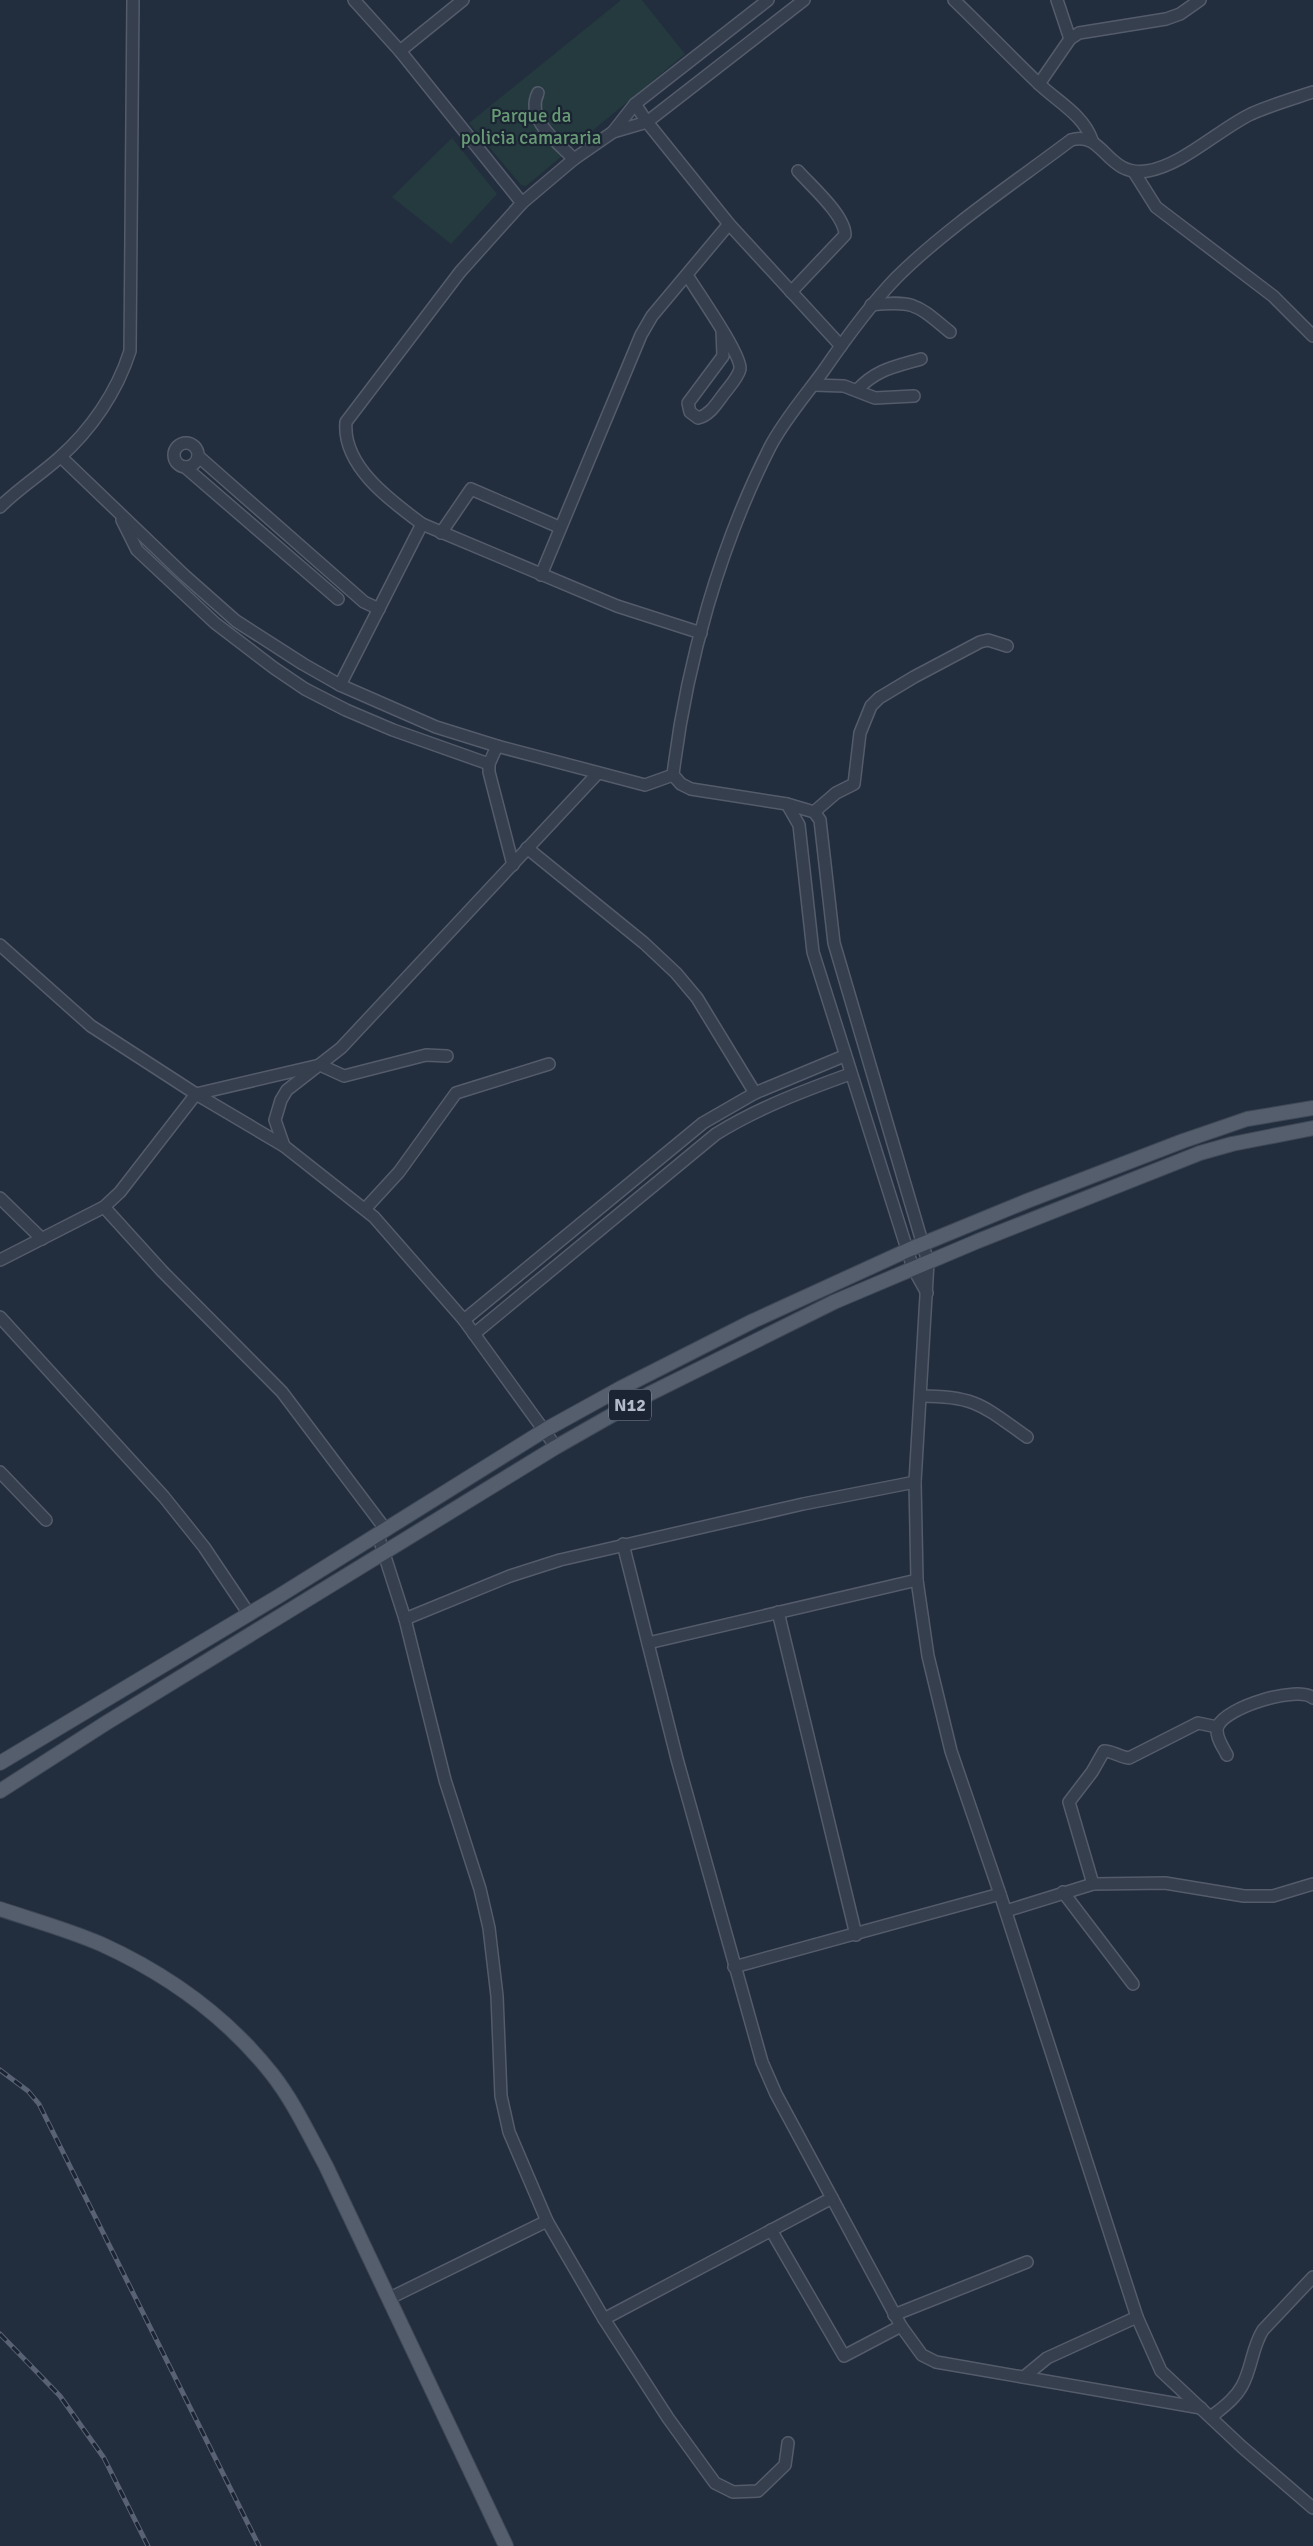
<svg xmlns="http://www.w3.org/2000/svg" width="1313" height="2546" viewBox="0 0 1313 2546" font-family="Signika,sans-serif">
<rect width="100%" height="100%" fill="#222d3d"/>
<g fill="#243a3e">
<polygon points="621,0 642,0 685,54 526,186 521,185 469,123"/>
<polygon points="452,138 497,194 451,244 392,197"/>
</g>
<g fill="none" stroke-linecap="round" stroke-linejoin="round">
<defs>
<g id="minor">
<polyline points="354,0 400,51 522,203"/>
<path d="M954,0C982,27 1009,55 1037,82C1056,101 1083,114 1092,140"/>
<polyline points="1057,0 1070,39"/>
<polyline points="400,51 463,0"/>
<polyline points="1039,84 1070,39 1079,33 1166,19 1180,14 1200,0"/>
<path d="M1313,92C1292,99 1271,105 1251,114C1218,130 1183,165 1147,171C1106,177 1104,130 1071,140C1014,183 945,229 896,278C869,306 846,338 824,370C806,395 784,420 770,447C720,545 686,665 673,775L681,784L691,789L787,804L814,812L820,820L834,943L928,1262L915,1482L917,1580L928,1656L951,1751L1000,1894L1137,2317L1161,2371L1242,2447L1313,2508"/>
<path d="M538,93C525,119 558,143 574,159"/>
<polyline points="635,104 647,122 729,224 841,346"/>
<polyline points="613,132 647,122 804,0"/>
<polyline points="1134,172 1156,207 1273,296 1313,336"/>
<path d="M687,275C696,290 742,355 740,369C738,378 728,388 723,395C716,404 710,415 698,418L690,412L688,403L723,356L722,330"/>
<path d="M791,292L845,235C845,215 811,186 798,171"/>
<path d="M871,305C915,300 917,305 950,332"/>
<polyline points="813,385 844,386 875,398 914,396"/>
<path d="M857,390C877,369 894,367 921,359"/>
<circle cx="186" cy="455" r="12"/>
<polyline points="198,456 364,602 379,609"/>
<polyline points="61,457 184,575 236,621 303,664 340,685 436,727 497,746 645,785 673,775"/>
<polyline points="185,467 338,599"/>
<path d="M0,507C18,489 40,475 59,458C91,430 117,392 130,351L133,0"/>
<polyline points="122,520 137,550 215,623 274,668 305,689 346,710 393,730 489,764"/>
<polyline points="441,533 471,489 559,527"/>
<polyline points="541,575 641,335 652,316 729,224"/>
<path d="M701,633L617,606L422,524C391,501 342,466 346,422L460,272L522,203L574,159L613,132L635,104L768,0"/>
<polyline points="340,685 422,524"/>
<polyline points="497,746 489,764 489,772 513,865"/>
<polyline points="787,804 799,825 813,952 913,1268 927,1293"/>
<polyline points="814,812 836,793 854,784 860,733 871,706 879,698 914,677 980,642 988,640 1007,646"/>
<polyline points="527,848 644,943 676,973 697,998 755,1093"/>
<polyline points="0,945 91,1026 196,1094 284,1146 374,1217 464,1320 556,1447"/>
<polyline points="284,1146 275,1120 281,1100 287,1090 341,1048 598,773"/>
<polyline points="0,1198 42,1239"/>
<polyline points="104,1207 162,1271 282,1392 386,1530"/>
<polyline points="365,1209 399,1172 456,1093 549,1064"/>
<polyline points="0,1260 104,1207 120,1192 196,1094 320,1065 344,1076 426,1055 447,1056"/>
<polyline points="0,1317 164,1497 204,1547 249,1614"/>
<polyline points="464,1320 703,1123 755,1093 844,1056"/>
<path d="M474,1334L716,1134C758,1108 803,1091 850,1074"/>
<path d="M921,1396C976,1396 983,1406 1027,1437"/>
<polyline points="0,1472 46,1520"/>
<polyline points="378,1535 405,1619 445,1780 480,1889 489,1928 497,1996 501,2096 509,2132 547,2221 604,2319 668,2418 715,2483 733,2492 758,2491 785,2465 788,2443"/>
<polyline points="623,1544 677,1759 762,2062 776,2094 901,2326 922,2355 936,2362 1201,2408"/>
<polyline points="778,1612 856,1935"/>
<polyline points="405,1619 510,1576 560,1560 803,1504 915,1482"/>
<polyline points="648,1643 917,1580"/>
<path d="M1227,1755C1223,1747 1214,1735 1218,1726C1226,1707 1298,1685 1313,1698"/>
<path d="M1093,1884L1069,1802L1092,1772L1104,1751C1113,1751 1119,1757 1129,1758L1198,1723L1217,1727"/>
<polyline points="1063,1892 1133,1984"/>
<polyline points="1006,1911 1093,1884 1165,1883 1244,1896 1273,1896 1313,1884"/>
<polyline points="734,1967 1000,1894"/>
<polyline points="771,2230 844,2356 901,2326"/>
<polyline points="390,2298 547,2221"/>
<polyline points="894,2315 1027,2262"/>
<polyline points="604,2319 832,2198"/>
<polyline points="1024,2377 1047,2358 1137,2317"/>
<path d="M1211,2417C1222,2408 1235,2399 1242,2386C1252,2368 1252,2347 1263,2330L1313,2277"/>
</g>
<g id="major">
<polyline points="0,1763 279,1596 545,1430 621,1388 753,1321 908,1250 1027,1201 1183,1141 1247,1119 1313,1108"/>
<polyline points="0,1791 106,1723 556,1447 649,1394 834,1302 978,1241 1200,1153 1232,1144 1313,1128"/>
<path d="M0,1909C33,1920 69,1930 101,1944C167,1974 227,2017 272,2074C294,2102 309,2135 326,2166L506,2546"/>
</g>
</defs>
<use href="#minor" stroke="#545c6b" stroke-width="14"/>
<use href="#major" stroke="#3f4856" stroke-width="16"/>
<use href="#minor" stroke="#363f4d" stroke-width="11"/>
<use href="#major" stroke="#545e6d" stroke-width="14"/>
<defs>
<g id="rail">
<polyline points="0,2070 28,2091 39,2104 259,2546"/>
<polyline points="0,2334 60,2396 104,2458 148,2546"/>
</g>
</defs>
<use href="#rail" stroke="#586274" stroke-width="5"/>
<use href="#rail" stroke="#1b2432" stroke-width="3" stroke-dasharray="9" stroke-linecap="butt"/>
</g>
<g text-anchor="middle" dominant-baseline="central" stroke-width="4.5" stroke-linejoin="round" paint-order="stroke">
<rect fill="#1b2432" stroke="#858c9c" stroke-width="1" x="609" y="1389.5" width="42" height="31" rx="4"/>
<g font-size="18" font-weight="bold" fill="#b2b9c9">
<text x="630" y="1405">N12</text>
</g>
<g font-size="19" fill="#689b75" stroke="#1b2432">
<text x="531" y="116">Parque da<tspan x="531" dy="22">policia camararia</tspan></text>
</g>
</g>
</svg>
